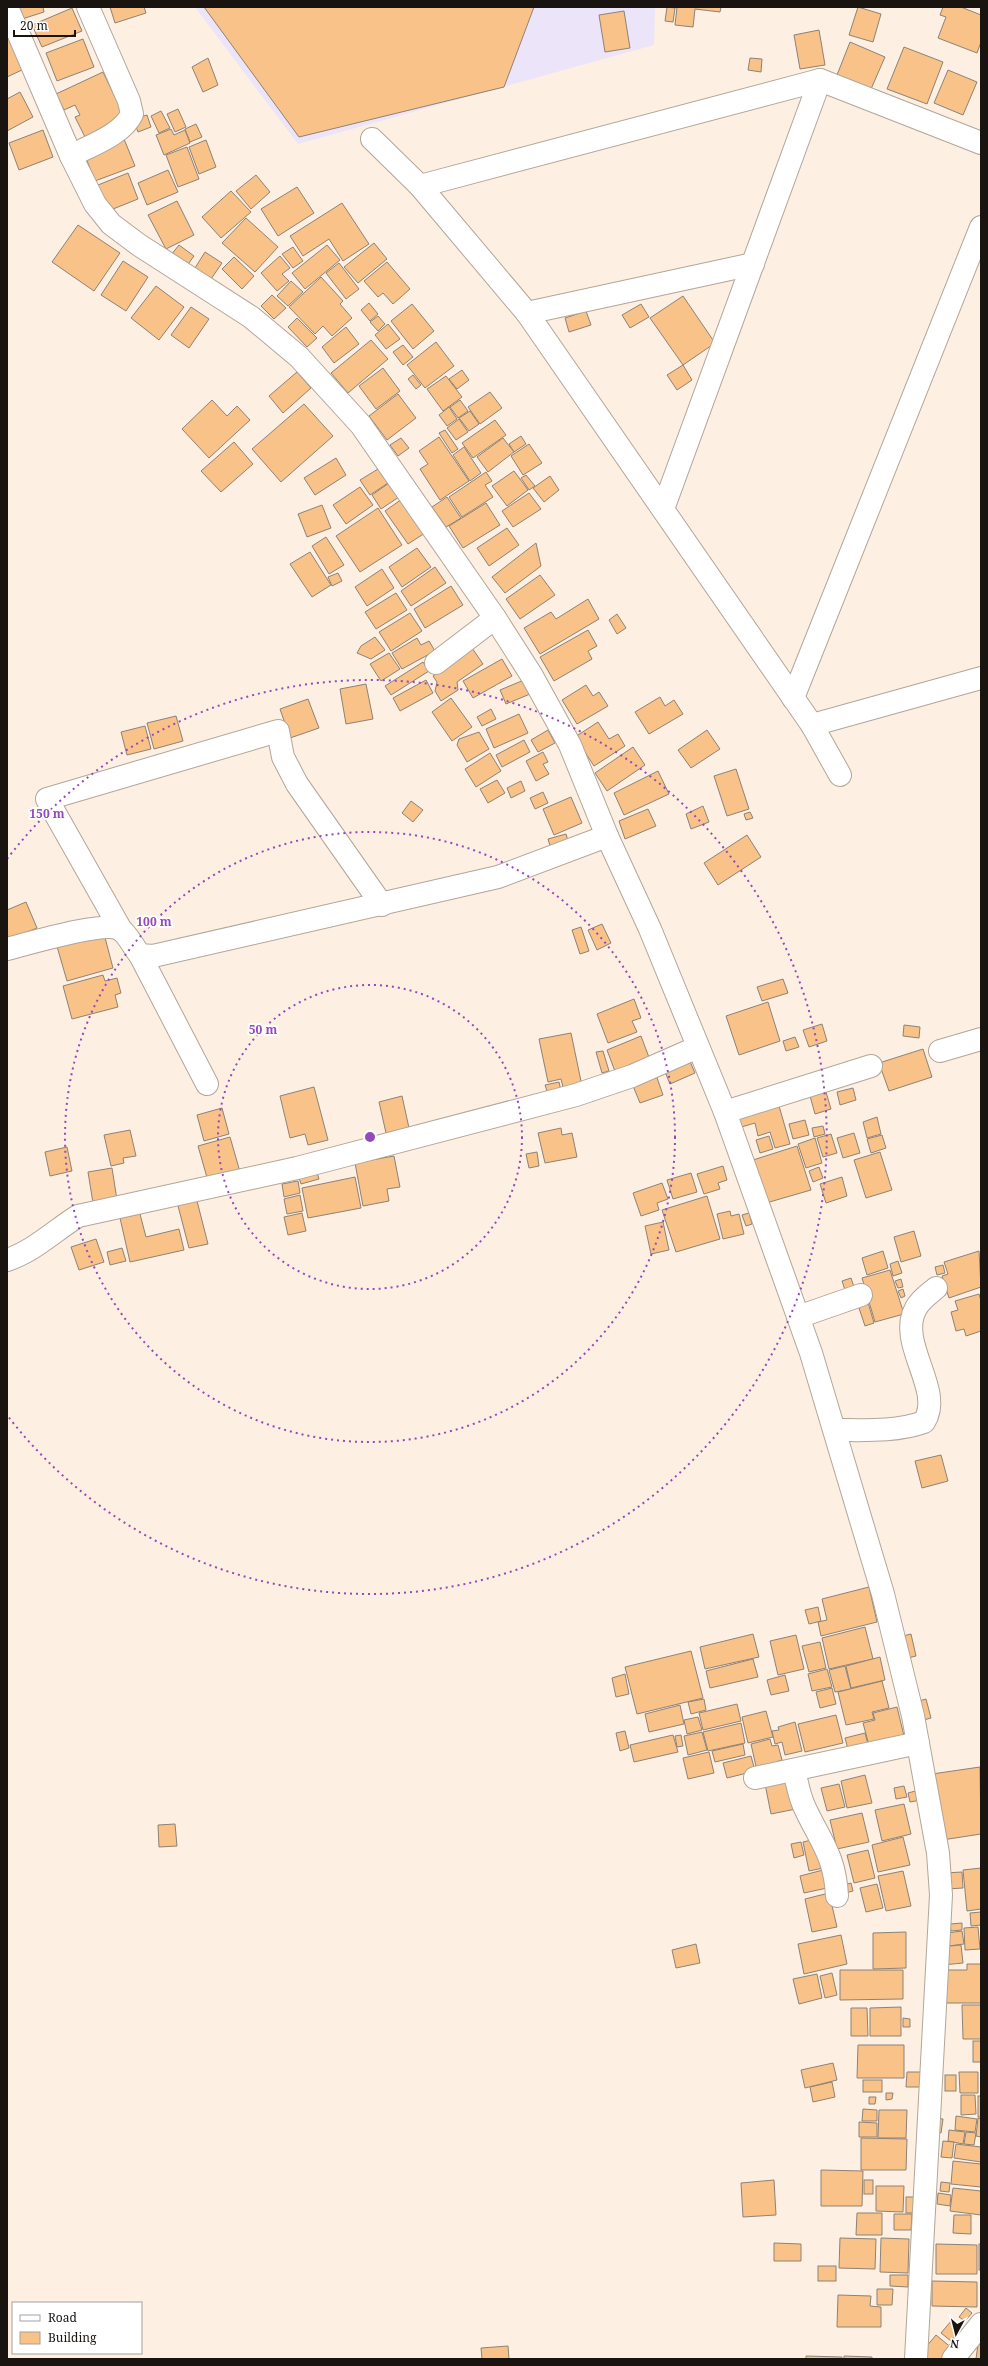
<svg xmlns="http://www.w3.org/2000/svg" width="988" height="2366" viewBox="0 0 988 2366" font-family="'Noto Serif',serif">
<rect width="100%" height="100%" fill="#fdf0e2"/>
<polygon fill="#ece4f9" points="195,7 655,7 654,45 298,144"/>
<g fill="#f8c289" stroke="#8e8276">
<polygon points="19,7 43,7 44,12 22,19"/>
<polygon points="110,7 144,7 146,13 115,23"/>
<polygon points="204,7 534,7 504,87 299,137"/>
<polygon points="667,7 675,8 673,22 665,21"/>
<polygon points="677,7 721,7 720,12 695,9 693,27 675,25"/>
<polygon points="858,7 881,14 873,42 849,35"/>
<polygon points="943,7 961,7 981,15 981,42 977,53 938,38 946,17 940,15"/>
<polygon points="72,8 82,31 42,47 32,25"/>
<polygon points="624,11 630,48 605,52 599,15"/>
<polygon points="819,30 825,65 800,69 794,35"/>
<polygon points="7,32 24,69 7,77"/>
<polygon points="83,39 94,67 57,81 46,53"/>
<polygon points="850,42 885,57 871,89 837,75"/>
<polygon points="904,47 943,62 927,104 887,89"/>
<polygon points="208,58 218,85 203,92 192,67"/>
<polygon points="750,58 762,59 761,72 748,70"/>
<polygon points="948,70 977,82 963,115 934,103"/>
<polygon points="103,72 125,118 85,137 75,117 80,115 75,105 64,110 56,94"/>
<polygon points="20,92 33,117 7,131 7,99"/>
<polygon points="178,109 186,127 175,132 167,114"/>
<polygon points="161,111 170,128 159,133 151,116"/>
<polygon points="147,115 151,127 138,132 133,119"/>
<polygon points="196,124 202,137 190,142 185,129"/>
<polygon points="171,129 174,135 185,130 190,143 164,155 156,135"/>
<polygon points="43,130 53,157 19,170 9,143"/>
<polygon points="124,139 135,166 95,181 84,153"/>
<polygon points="206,140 216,167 199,174 189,147"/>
<polygon points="187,147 199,179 178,187 166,155"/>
<polygon points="168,170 178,192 147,205 138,183"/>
<polygon points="128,173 138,199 108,211 98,185"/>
<polygon points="256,175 270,192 251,209 236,191"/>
<polygon points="297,187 314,213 278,236 261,209"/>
<polygon points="231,191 251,212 221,238 202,217"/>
<polygon points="177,201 194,235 166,249 148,215"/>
<polygon points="342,203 369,244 343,261 329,239 303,256 290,236"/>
<polygon points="246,218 278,247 255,272 222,243"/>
<polygon points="78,225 120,253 94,291 52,262"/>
<polygon points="374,243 387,259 358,283 344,267"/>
<polygon points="179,245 194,256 186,267 171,255"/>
<polygon points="327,245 340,260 305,289 292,273"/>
<polygon points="293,247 303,261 293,268 282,254"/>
<polygon points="205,252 222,263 211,279 195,268"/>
<polygon points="280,256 290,268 282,274 289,281 277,291 261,273"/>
<polygon points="234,257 254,276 242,289 222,269"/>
<polygon points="123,261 148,277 126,311 101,295"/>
<polygon points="387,262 410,289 393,304 383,293 378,297 364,281"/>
<polygon points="339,263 359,289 346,299 326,273"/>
<polygon points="321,277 343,301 340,304 352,318 332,336 323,326 315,334 289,307"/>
<polygon points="291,281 303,292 288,306 277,296"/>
<polygon points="156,286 184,307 159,340 131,318"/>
<polygon points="272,295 286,308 274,319 261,306"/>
<polygon points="683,296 715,343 683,365 650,318"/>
<polygon points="369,303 378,314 370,321 361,310"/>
<polygon points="412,304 434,331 413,349 391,321"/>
<polygon points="641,304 649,317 630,328 622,315"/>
<polygon points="191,307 209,319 189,348 171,335"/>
<polygon points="586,311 591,325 569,332 565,318"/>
<polygon points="378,316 385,324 378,331 370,322"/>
<polygon points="297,318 317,338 307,347 288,327"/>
<polygon points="388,324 400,339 386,349 375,335"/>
<polygon points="346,327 359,344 334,363 322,347"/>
<polygon points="371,340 388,359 348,393 331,373"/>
<polygon points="436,342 454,366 425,388 407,365"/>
<polygon points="403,345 413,357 403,365 393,352"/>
<polygon points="683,365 692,380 677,390 667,375"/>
<polygon points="383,368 400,391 376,409 359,386"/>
<polygon points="462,370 469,380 457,389 449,379"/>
<polygon points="297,372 311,388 283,413 269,396"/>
<polygon points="413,375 421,385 416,389 408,379"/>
<polygon points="446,376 462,397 443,411 427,389"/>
<polygon points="490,392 502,408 480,424 468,407"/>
<polygon points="398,394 416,418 387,440 369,416"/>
<polygon points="212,400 227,416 237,406 250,420 209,458 182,429"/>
<polygon points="460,400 468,411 458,418 450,407"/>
<polygon points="304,404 333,436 281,482 252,449"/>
<polygon points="449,407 457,419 447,426 439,415"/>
<polygon points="470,411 479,424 469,431 459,418"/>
<polygon points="459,419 468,432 456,440 447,428"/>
<polygon points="495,420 506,435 473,458 462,443"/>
<polygon points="445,430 458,449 452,453 439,433"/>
<polygon points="521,436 526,444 514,452 509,444"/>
<polygon points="439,437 469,481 440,500 420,469 428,464 419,451"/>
<polygon points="401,438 409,448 398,456 390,445"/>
<polygon points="503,438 514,452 488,472 477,457"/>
<polygon points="234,442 253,464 221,492 201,471"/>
<polygon points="529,444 542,463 523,475 511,456"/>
<polygon points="464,447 481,473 470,481 453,455"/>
<polygon points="336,458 346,475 315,495 304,478"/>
<polygon points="378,469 388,483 370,495 360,480"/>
<polygon points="514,471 528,490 507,506 492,486"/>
<polygon points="486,472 492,481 485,485 493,497 462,517 449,497"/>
<polygon points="526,475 535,486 529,490 521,478"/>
<polygon points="550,476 559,490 544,502 533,488"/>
<polygon points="389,483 399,497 381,509 372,495"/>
<polygon points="360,487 373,505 346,524 333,505"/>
<polygon points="529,493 541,509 513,527 502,511"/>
<polygon points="447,497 461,518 446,527 432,507"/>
<polygon points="402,499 425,533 408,544 385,511"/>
<polygon points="486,503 500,525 463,548 449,526"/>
<polygon points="322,505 331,528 307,537 298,514"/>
<polygon points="378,508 402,545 360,572 336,536"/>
<polygon points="507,528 519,545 489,566 477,548"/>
<polygon points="326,537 344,565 329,574 312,546"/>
<polygon points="536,543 541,566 505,593 492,577"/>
<polygon points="417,548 431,567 402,587 389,567"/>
<polygon points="310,552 331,585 312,597 290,564"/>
<polygon points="435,567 446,583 411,606 401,591"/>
<polygon points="382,569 394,588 367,606 355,587"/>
<polygon points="338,573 342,581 332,586 328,577"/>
<polygon points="540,575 555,595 520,619 506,599"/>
<polygon points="451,586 463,605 425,628 414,609"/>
<polygon points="396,593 407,610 376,629 365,612"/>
<polygon points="588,599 599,619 540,654 524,628 551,612 556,619"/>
<polygon points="410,613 422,631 391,651 379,632"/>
<polygon points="617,614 626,628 617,634 609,620"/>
<polygon points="588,630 597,646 588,651 592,659 554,681 540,657"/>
<polygon points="375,637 385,650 371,659 357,653 361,646"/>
<polygon points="417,638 421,645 429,641 435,651 402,669 392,653"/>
<polygon points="472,648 483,664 457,682 458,690 441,701 435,691 437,682 433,676"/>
<polygon points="389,653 400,669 381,681 370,664"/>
<polygon points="502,659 512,676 473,698 463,681"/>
<polygon points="423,662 429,671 391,695 385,686"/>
<polygon points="426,680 433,693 400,711 393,698"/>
<polygon points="524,680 530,694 506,704 500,690"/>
<polygon points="366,684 373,719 346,724 340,689"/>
<polygon points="586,685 593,696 599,692 608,706 577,724 562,700"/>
<polygon points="660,697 665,706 674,700 683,714 649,734 635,712"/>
<polygon points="451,698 472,727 452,741 432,712"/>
<polygon points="308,699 319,728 290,738 280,709"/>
<polygon points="491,709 496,719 482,726 477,717"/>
<polygon points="519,714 528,733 494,748 486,729"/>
<polygon points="176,716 183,741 154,749 147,723"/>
<polygon points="598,722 609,739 618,734 625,746 594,766 575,737"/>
<polygon points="145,726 151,749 127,755 121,732"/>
<polygon points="548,730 555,743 538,752 531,740"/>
<polygon points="707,730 720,749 691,768 678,750"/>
<polygon points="479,732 489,749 467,762 457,745 459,739"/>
<polygon points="524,740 530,752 502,767 496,755"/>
<polygon points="633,747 645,765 607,791 595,773"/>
<polygon points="543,752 548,762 543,764 549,774 536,781 526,761"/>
<polygon points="490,753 501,771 476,787 465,769"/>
<polygon points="736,769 749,809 727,816 714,776"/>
<polygon points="658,771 669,794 624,815 614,793"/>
<polygon points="497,780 505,793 488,803 480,789"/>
<polygon points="521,781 525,791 511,798 507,788"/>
<polygon points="543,792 548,803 535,809 530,798"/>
<polygon points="571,797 582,823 554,835 543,809"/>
<polygon points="411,801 423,810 413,822 402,813"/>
<polygon points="703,806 709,822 691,829 686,814"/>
<polygon points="648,809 656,826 625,839 619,821"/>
<polygon points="750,812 753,818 746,820 744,814"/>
<polygon points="566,834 569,844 551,849 548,839"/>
<polygon points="747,835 761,857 718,885 704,863"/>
<polygon points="26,902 37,928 7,940 7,910"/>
<polygon points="602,924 611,943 597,950 588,930"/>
<polygon points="581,927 589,951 580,954 572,930"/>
<polygon points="103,930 113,968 67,981 56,943"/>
<polygon points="103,975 105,981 117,978 121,993 115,995 118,1007 72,1019 63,986"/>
<polygon points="783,979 788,993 762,1001 757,987"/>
<polygon points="634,999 641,1018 632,1021 637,1032 608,1043 597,1014"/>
<polygon points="768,1002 780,1041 739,1055 726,1016"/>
<polygon points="822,1024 827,1041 809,1047 803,1030"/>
<polygon points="904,1025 920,1027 919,1038 903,1036"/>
<polygon points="571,1033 582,1086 564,1091 561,1079 548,1082 539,1039"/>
<polygon points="641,1036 650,1060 616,1074 607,1050"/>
<polygon points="795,1037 799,1047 786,1051 783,1041"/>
<polygon points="923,1049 932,1077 889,1091 879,1063"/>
<polygon points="603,1051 609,1071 602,1073 596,1052"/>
<polygon points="688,1057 695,1073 670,1084 663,1067"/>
<polygon points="655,1072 663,1095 640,1103 631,1081"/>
<polygon points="559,1082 562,1095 549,1097 545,1085"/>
<polygon points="314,1087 328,1140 308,1145 305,1134 290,1138 280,1096"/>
<polygon points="853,1088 856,1100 840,1105 837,1092"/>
<polygon points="826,1092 831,1109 815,1114 810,1096"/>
<polygon points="402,1096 409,1128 386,1133 379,1102"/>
<polygon points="777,1099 790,1144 775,1148 770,1132 758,1136 755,1123 738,1128 733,1111"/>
<polygon points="222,1108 229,1134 204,1141 197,1115"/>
<polygon points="877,1117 881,1134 867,1138 863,1122"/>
<polygon points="805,1120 809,1135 793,1139 789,1124"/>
<polygon points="823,1126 825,1134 814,1137 812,1128"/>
<polygon points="561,1128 562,1135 572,1133 577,1157 545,1163 538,1133"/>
<polygon points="130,1130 136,1156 123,1158 124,1163 111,1166 104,1135"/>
<polygon points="854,1133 860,1153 843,1158 837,1138"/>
<polygon points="831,1134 837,1153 823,1157 817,1138"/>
<polygon points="882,1135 886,1148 871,1153 867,1139"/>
<polygon points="769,1136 773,1149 760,1153 756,1140"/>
<polygon points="230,1137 240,1172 208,1181 198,1146"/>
<polygon points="815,1138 822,1163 806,1168 798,1144"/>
<polygon points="797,1146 811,1190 766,1203 753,1160"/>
<polygon points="67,1147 72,1171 50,1176 45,1152"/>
<polygon points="537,1152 539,1166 529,1168 526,1154"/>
<polygon points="880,1152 892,1190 866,1198 854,1160"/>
<polygon points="394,1156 400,1187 387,1189 389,1201 363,1206 355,1163"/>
<polygon points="315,1166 319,1179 301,1184 297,1172"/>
<polygon points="723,1166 727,1180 718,1183 720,1189 704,1194 697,1174"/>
<polygon points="819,1167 823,1178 813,1182 809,1171"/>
<polygon points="112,1168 117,1200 93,1203 88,1172"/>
<polygon points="691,1173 697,1192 673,1199 667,1180"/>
<polygon points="355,1177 361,1208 308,1218 302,1188"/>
<polygon points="842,1177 847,1196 826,1203 820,1184"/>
<polygon points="298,1181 300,1193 284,1197 282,1184"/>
<polygon points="662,1183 668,1199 657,1203 659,1210 641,1216 633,1193"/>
<polygon points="300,1195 303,1211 287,1214 284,1199"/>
<polygon points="707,1196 720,1239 676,1252 662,1210"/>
<polygon points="196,1197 208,1244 189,1248 177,1202"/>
<polygon points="730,1211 731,1216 739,1214 744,1234 723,1239 717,1214"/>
<polygon points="302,1213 306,1231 288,1235 284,1217"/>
<polygon points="749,1213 752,1224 746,1226 742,1215"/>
<polygon points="140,1214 146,1237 179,1229 184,1250 130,1262 120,1218"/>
<polygon points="663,1222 669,1250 651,1254 645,1226"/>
<polygon points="914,1231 921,1256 901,1262 894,1237"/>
<polygon points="96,1239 104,1262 79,1270 71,1247"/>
<polygon points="122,1248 126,1261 110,1265 107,1252"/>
<polygon points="883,1251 888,1268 867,1275 862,1258"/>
<polygon points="979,1251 981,1287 949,1298 942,1276 948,1274 944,1262"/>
<polygon points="898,1261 902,1273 893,1276 890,1264"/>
<polygon points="943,1265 945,1273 937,1275 935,1267"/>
<polygon points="890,1270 904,1314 875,1322 862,1278"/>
<polygon points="851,1278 855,1290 846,1293 842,1281"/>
<polygon points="901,1279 903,1287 898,1288 895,1281"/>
<polygon points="903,1289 905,1296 901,1298 898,1291"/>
<polygon points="979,1294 981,1301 981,1331 966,1336 964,1329 956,1331 951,1312 958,1310 955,1301"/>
<polygon points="867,1299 874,1323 865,1326 857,1302"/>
<polygon points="941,1455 948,1481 922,1488 915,1461"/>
<polygon points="869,1587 877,1622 821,1636 818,1622 827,1620 822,1599"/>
<polygon points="818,1607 821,1621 809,1624 805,1610"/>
<polygon points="865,1627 873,1659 829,1669 822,1638"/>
<polygon points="753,1634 759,1657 705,1669 700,1647"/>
<polygon points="911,1634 916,1656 904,1659 899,1637"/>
<polygon points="796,1635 804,1669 778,1675 770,1641"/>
<polygon points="820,1642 826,1668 809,1672 802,1646"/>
<polygon points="691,1651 703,1698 637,1714 625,1667"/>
<polygon points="880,1657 885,1680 851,1688 846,1666"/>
<polygon points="753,1659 758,1677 710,1688 706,1671"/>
<polygon points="845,1666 851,1689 835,1692 829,1670"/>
<polygon points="827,1669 832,1687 812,1691 808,1674"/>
<polygon points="625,1674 629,1694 616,1697 612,1678"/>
<polygon points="785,1675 789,1691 771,1695 767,1680"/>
<polygon points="882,1681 889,1708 872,1712 874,1719 846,1725 838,1692"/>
<polygon points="832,1688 836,1704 820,1708 816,1692"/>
<polygon points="704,1699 706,1710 691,1714 688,1702"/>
<polygon points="926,1699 931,1718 920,1721 915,1702"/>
<polygon points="737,1704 741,1721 703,1730 699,1713"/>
<polygon points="680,1705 684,1724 649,1732 645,1714"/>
<polygon points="897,1707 905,1740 870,1749 863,1723 875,1720 873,1713"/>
<polygon points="766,1711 773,1737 748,1743 742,1717"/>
<polygon points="836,1715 843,1743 805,1752 798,1724"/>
<polygon points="698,1717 702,1730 687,1734 684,1720"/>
<polygon points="795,1722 802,1751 785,1755 782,1742 775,1744 772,1731 779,1730 778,1727"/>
<polygon points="741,1723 745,1743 708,1751 703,1732"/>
<polygon points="625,1731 629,1748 620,1751 616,1733"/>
<polygon points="702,1732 707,1750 688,1755 684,1736"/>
<polygon points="865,1733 869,1748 849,1753 845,1738"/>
<polygon points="673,1735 678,1752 634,1762 630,1745"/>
<polygon points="681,1735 683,1746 677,1747 675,1736"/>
<polygon points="770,1739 772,1746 778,1745 782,1760 776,1762 777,1766 757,1771 751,1744"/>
<polygon points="743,1744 745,1755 715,1762 712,1751"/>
<polygon points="709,1752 714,1773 688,1779 683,1758"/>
<polygon points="751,1756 755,1771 727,1778 723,1763"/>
<polygon points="980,1767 981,1834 942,1840 932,1774"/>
<polygon points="865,1775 872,1803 847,1808 841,1781"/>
<polygon points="789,1779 796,1809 771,1814 765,1784"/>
<polygon points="839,1784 845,1807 827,1811 821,1788"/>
<polygon points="904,1786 907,1797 896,1799 894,1788"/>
<polygon points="919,1790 921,1800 910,1802 908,1793"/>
<polygon points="904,1804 911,1834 882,1841 875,1810"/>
<polygon points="862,1813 869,1842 837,1849 830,1820"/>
<polygon points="175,1824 177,1846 159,1847 158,1825"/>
<polygon points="903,1837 910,1865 878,1872 872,1845"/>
<polygon points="816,1839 823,1868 809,1871 803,1842"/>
<polygon points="801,1842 804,1855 794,1858 791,1844"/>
<polygon points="868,1850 875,1878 854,1883 847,1855"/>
<polygon points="981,1868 981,1909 967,1911 963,1870"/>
<polygon points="823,1870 827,1888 804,1893 800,1876"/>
<polygon points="903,1871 911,1906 886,1911 878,1876"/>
<polygon points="962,1872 963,1888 947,1889 945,1873"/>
<polygon points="851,1883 853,1891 845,1893 844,1885"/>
<polygon points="877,1884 883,1908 866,1912 860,1888"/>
<polygon points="829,1893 837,1927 812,1932 805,1899"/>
<polygon points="981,1912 981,1925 971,1926 970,1913"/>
<polygon points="962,1923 962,1930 951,1931 950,1924"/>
<polygon points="978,1927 980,1949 965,1950 964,1928"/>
<polygon points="962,1931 964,1944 949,1946 947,1933"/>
<polygon points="906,1932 906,1968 873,1969 873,1933"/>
<polygon points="841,1935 847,1964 804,1974 798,1944"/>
<polygon points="696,1944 700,1963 676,1968 672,1950"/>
<polygon points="961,1945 963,1963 942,1965 940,1947"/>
<polygon points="967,1964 981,1964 981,2003 941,2003 941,1970 967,1970"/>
<polygon points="840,1970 903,1970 903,1999 840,2000"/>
<polygon points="832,1973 837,1995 825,1998 820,1976"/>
<polygon points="817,1974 822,1998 799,2004 793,1979"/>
<polygon points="962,2005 981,2005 981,2039 963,2039"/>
<polygon points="901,2007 901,2036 870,2036 870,2008"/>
<polygon points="851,2008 867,2008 868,2036 851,2036"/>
<polygon points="903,2018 910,2019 910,2027 903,2027"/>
<rect x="973" y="2041" width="8" height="21"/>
<polygon points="858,2045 904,2045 904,2078 857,2078"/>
<polygon points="833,2063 837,2080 805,2088 801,2070"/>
<polygon points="907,2072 921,2072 921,2087 906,2087"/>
<polygon points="959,2072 978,2072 978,2093 960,2093"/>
<rect x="945" y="2075" width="11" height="16"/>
<rect x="863" y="2080" width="19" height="12"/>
<polygon points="832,2082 835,2097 813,2102 810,2087"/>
<polygon points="886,2093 893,2093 892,2099 886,2100"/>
<polygon points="961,2095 975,2095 976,2114 961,2115"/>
<rect x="978" y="2096" width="3" height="21"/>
<polygon points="869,2097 876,2097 875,2104 869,2104"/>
<polygon points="863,2109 877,2110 877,2121 862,2121"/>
<polygon points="879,2110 907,2110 906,2138 878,2138"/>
<polygon points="956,2116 977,2119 975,2132 955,2130"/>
<polygon points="934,2118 943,2119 941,2133 933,2131"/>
<polygon points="978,2118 981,2119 981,2137 976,2136"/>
<polygon points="859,2122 877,2123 877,2137 859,2137"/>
<polygon points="949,2130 965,2132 963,2144 948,2141"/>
<polygon points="966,2132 976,2133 974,2145 964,2144"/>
<polygon points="861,2138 907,2139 906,2170 861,2170"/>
<polygon points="943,2141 954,2142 952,2158 941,2157"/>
<polygon points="956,2144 981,2147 981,2162 954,2158"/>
<polygon points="953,2161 981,2164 981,2187 951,2184"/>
<polygon points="821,2170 863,2171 862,2206 821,2206"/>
<polygon points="774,2180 776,2215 743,2217 741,2183"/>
<rect x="864" y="2180" width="9" height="14"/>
<polygon points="941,2182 950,2183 949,2192 940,2191"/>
<polygon points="876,2186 904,2186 903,2212 876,2211"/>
<polygon points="953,2188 981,2191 981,2215 950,2211"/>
<polygon points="938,2193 951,2195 950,2206 937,2204"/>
<rect x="906" y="2197" width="16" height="16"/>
<polygon points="857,2213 882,2213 882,2235 856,2235"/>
<polygon points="894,2214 912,2214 911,2230 894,2230"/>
<polygon points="954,2215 971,2215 971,2234 953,2233"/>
<polygon points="840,2238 876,2239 875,2269 839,2268"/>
<polygon points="881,2238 909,2239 908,2273 880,2272"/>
<polygon points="774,2243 801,2244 801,2261 774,2261"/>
<polygon points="936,2244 977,2245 977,2274 936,2274"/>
<rect x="979" y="2244" width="2" height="26"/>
<rect x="818" y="2266" width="18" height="15"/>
<polygon points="890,2275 908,2275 908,2287 890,2286"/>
<polygon points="932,2281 977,2282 977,2307 932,2306"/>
<polygon points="877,2289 893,2289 892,2305 877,2305"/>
<polygon points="838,2295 871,2296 870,2306 881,2307 881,2327 837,2327"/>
<polygon points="966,2308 972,2313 965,2321 959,2317"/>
<polygon points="952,2320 962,2328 951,2341 941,2333"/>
<polygon points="936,2335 953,2349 945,2359 926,2359 920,2354"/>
<polygon points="978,2344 981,2344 981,2359 976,2359"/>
<polygon points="508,2346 509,2359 482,2359 481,2348"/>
<polygon points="806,2356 842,2357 842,2359 806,2359"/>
<polygon points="844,2356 872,2357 872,2359 844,2359"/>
</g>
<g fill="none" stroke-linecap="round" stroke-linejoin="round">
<defs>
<g id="minor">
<polyline points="7,7 71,156 95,204 111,224 139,245 251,317 299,357 361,425 495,618 532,676 570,745 607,836 650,929 725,1112 811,1353 883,1594 913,1716 938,1853 941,1895 916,2359"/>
<polyline points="372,139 420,186 527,313 812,725 840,775"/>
<path d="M71,156C91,145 122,135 132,114L129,101L88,7"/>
<polyline points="420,186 820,80 981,143"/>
<polyline points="527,313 753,264"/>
<polyline points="663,509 820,80"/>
<polyline points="436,663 495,618"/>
<polyline points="793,698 981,227"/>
<polyline points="812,725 981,678"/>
<polyline points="121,930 47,799 278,731 283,757 297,784 382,905"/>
<path d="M7,949C27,944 106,920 121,930C128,935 134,948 140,955L153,956L498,877L607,836"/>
<polyline points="140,955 207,1084"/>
<polyline points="940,1051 981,1039"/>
<polyline points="725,1112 871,1066"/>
<path d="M7,1260C34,1251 54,1231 78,1216L297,1168L576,1095L632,1076L698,1047"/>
<polyline points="798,1317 861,1295"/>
<path d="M835,1430C863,1430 897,1432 924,1422C945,1390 896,1343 916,1308C921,1299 929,1294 936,1288"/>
<path d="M794,1770C797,1782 799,1795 804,1806C820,1841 835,1855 837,1896"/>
<polyline points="755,1778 918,1743"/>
<polyline points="953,2359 981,2324"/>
</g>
</defs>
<use href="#minor" stroke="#b2a699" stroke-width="24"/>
<use href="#minor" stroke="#fff" stroke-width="22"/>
</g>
<g fill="none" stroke="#9649ba" stroke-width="2" stroke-dasharray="2 4">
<circle cx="370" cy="1137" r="152"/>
<circle cx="370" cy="1137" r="305"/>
<path d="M7 859A457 457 0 1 1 7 1415"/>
</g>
<circle cx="370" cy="1137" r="6" fill="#9649ba" stroke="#fff" stroke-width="2"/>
<g font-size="12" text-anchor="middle" font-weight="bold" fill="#9649ba" stroke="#fff" stroke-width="4" stroke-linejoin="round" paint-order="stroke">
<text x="47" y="818">150 m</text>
<text x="154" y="926">100 m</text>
<text x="263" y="1034">50 m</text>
</g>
<rect width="988" height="2366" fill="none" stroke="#191410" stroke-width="16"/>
<rect x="12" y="2302" width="130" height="52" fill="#ffffff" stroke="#a3a19f"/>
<rect x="20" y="2315" width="20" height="6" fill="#ffffff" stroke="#a3a19f"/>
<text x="48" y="2322" font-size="12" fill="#191410">Road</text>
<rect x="20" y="2332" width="20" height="12" fill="#f8c289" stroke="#a3a19f"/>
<text x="48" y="2342" font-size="12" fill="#191410">Building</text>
<g transform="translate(956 2334) rotate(187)" stroke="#ffffff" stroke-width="3" paint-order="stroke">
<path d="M0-3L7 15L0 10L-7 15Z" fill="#191410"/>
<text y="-6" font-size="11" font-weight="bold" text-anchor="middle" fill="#191410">N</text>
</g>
<path d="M14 30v6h61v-6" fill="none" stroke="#191410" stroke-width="2"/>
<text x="20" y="30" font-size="12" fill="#191410" stroke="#ffffff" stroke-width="3" paint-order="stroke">20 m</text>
</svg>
